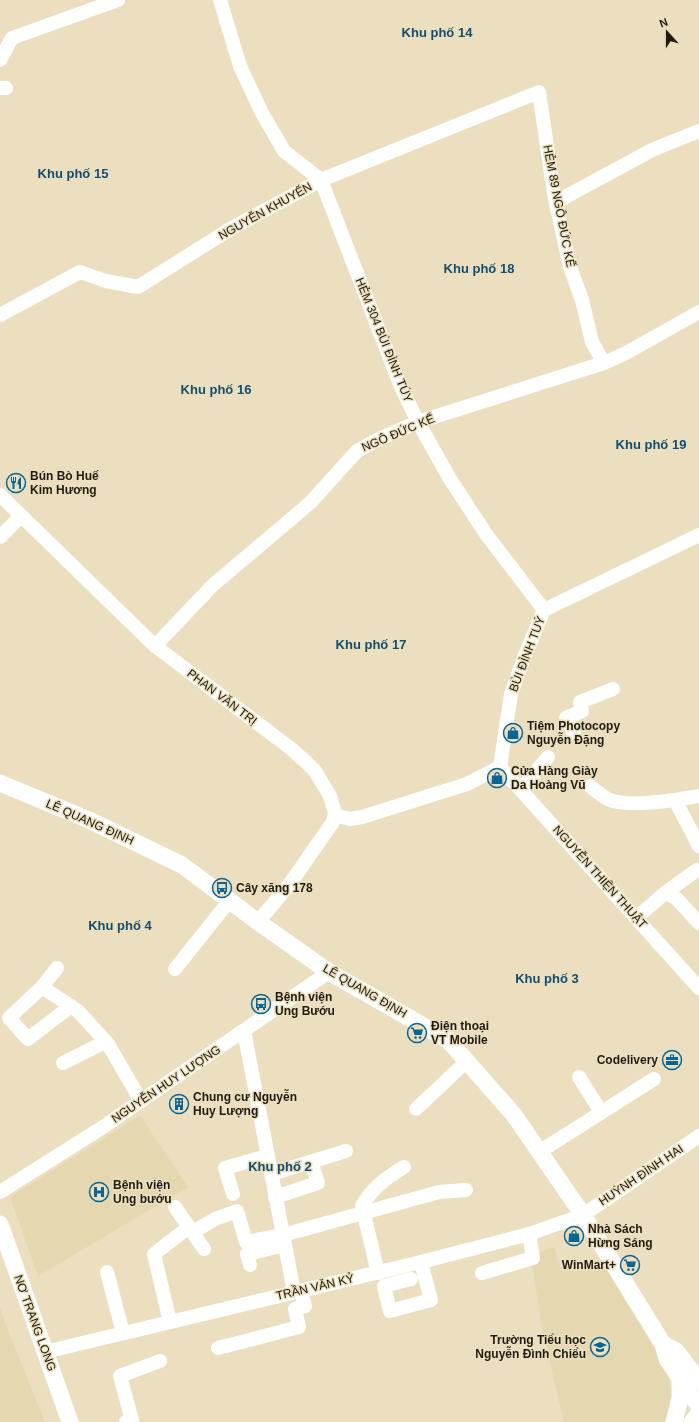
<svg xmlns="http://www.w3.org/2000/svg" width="699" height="1422" viewBox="0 0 699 1422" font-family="Arial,sans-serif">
<rect width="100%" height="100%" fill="#ebdfbf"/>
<g fill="#e5d7af">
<polygon points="140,1116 188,1187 38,1276 10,1197"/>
<polygon points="554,1247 561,1270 601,1260 665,1367 672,1391 672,1410 665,1422 564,1422 542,1328 532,1264 538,1253"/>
<polygon points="0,1307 7,1328 45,1422 0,1422"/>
</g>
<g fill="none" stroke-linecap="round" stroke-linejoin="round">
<g stroke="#fff" stroke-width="14">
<polyline points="220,0 240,66 262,113 284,151 321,180 401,387 418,422 450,479 486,534 544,610"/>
<polyline points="0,60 12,38 118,0"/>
<polyline points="0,88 6,88"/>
<polyline points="556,202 652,150 699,131"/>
<polyline points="0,315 80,272 106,281 138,287 232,228 321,180 539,92 554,194 570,267 582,300 592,342 604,363"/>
<polyline points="0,495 155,646 289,747 305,761 315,771 330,796 335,813 333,822 289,885 258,922"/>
<polyline points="0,537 21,516"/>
<polyline points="155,646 213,585 310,503 357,451 377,440 418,422 604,363 626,353 699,312"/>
<polyline points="574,733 566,718 582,711 580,702 613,689"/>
<polyline points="500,767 511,694 525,655 544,610 699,535"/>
<polyline points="500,767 699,988"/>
<path d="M590,786C596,791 603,797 610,800C630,808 677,800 699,796"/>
<polyline points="521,789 548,757"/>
<polyline points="675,800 699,846"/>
<polyline points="335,815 350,819 362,817 467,784 500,767"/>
<polyline points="665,893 697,870"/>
<polyline points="636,918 665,893 676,898 699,923"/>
<polyline points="57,968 42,987 9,1018 28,1039 71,1006"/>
<polyline points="175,969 230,900"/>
<polyline points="42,987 78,1011 108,1044 141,1101"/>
<polyline points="244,1031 294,1292"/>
<polyline points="63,1063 105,1042"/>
<polyline points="579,1077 601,1112"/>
<polyline points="416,1109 467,1061"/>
<polyline points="539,1152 654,1079"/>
<polyline points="271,1174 346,1151"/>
<polyline points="0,1192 103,1127 329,972"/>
<polyline points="233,1194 225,1168 267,1156"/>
<polyline points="275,1197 318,1183 311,1162"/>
<polyline points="175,1207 204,1249"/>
<polyline points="193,1232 215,1219 237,1211 246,1242 283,1235 439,1192 466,1190"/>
<polyline points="250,1265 247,1254 285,1245"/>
<polyline points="107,1272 123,1333"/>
<path d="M378,1273L362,1206C372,1188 386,1178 404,1167"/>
<polyline points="482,1273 533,1258 529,1234"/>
<polyline points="411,1279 384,1286 390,1311 431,1300 421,1262"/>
<polyline points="170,1322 154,1254 189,1227"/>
<polyline points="218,1348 299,1327 295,1309 305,1306 301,1291"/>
<polyline points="45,1352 421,1262 529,1234 583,1215 699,1136"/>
<polyline points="126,1422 132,1420 120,1376 160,1361"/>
</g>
<g stroke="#fff" stroke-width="17">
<polyline points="0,783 89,820 182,865 258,922 329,972 448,1040 514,1115 583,1215 663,1344 667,1359 699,1406"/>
<polyline points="0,1224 70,1422"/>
<polyline points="663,1344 676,1351 699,1381"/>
<polyline points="674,1422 680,1398 680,1380"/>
<polyline points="692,1422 699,1414"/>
</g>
</g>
<defs>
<symbol id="restaurant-ring" viewBox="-11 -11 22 22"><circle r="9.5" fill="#ebdfbf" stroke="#086595" stroke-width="1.5"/><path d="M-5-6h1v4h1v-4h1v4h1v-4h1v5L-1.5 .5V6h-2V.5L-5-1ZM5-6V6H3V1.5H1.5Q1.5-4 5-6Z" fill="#086595"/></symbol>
<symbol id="shop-ring" viewBox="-11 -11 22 22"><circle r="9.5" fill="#ebdfbf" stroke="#086595" stroke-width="1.5"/><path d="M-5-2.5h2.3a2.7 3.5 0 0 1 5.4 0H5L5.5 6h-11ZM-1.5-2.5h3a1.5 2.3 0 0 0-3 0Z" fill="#086595"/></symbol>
<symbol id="bus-ring" viewBox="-11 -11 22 22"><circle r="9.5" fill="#ebdfbf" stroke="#086595" stroke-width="1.5"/><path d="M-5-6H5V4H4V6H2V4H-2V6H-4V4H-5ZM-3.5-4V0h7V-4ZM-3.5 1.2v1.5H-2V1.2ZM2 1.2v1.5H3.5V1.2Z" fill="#086595"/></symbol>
<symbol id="supermarket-ring" viewBox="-11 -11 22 22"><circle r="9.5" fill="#ebdfbf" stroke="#086595" stroke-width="1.5"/><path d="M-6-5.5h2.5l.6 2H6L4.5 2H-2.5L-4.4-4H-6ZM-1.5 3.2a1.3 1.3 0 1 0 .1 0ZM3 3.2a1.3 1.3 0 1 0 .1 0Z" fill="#086595"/></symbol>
<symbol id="office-ring" viewBox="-11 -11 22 22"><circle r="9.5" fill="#ebdfbf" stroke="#086595" stroke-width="1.5"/><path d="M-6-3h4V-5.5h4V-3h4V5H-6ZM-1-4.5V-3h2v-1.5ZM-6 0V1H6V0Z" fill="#086595"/></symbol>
<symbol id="building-ring" viewBox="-11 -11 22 22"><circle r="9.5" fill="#ebdfbf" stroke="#086595" stroke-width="1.5"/><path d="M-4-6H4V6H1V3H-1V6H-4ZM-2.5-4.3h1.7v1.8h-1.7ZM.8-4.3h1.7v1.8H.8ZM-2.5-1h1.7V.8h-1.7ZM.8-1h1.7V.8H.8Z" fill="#086595"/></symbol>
<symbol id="hospital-ring" viewBox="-11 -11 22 22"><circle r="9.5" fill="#ebdfbf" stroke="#086595" stroke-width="1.5"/><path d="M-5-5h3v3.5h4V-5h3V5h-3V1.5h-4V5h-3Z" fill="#086595"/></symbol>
<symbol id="school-ring" viewBox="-11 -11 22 22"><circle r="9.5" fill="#ebdfbf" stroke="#086595" stroke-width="1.5"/><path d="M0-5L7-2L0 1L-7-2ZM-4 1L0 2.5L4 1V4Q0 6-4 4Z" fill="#086595"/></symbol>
</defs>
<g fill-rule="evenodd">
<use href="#restaurant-ring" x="5" y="472" width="22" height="22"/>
<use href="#shop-ring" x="502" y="722" width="22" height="22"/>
<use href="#shop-ring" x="486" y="767" width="22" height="22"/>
<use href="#bus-ring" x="211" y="877" width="22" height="22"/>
<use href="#bus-ring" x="250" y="993" width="22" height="22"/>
<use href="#supermarket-ring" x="406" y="1022" width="22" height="22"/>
<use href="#office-ring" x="661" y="1049" width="22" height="22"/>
<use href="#building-ring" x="168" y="1093" width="22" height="22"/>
<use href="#hospital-ring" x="88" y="1181" width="22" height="22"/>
<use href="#shop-ring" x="563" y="1225" width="22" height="22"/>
<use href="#supermarket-ring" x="619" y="1254" width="22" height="22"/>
<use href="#school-ring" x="589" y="1336" width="22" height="22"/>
</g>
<g text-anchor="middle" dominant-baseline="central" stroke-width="3" stroke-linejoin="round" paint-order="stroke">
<g font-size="12" fill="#1f1b0f" stroke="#ebdfbf">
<text transform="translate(559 206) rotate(79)">HẺM 89 NGÔ ĐỨC KẾ</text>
<text transform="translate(265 211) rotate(-29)">NGUYỄN KHUYẾN</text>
<text transform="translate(384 340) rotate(68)">HẺM 304 BÙI ĐÌNH TÚY</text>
<text transform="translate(398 433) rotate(-23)">NGÔ ĐỨC KẾ</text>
<text transform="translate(527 654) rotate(-69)">BÙI ĐÌNH TUÝ</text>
<text transform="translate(222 697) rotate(37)">PHAN VĂN TRỊ</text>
<text transform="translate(90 822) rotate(24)">LÊ QUANG ĐỊNH</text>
<text transform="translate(600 877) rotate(48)">NGUYỄN THIỆN THUẬT</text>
<text transform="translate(365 991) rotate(30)">LÊ QUANG ĐỊNH</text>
<text transform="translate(166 1084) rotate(-34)">NGUYỄN HUY LƯỢNG</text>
<text transform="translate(641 1175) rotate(-34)">HUỲNH ĐÌNH HAI</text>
<text transform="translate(315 1287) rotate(-13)">TRẦN VĂN KỶ</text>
<text transform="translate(35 1323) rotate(70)">NƠ TRANG LONG</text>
</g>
<g font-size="12" font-weight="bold" fill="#1f1b0f" stroke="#ebdfbf" text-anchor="start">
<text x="30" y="476">Bún Bò Huế<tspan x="30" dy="14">Kim Hương</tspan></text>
<text x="527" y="726">Tiệm Photocopy<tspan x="527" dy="14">Nguyễn Đặng</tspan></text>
<text x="511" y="771">Cửa Hàng Giày<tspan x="511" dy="14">Da Hoàng Vũ</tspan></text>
<text x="236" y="888">Cây xăng 178</text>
<text x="275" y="997">Bệnh viện<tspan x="275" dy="14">Ung Bướu</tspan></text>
<text x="431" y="1026">Điện thoại<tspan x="431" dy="14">VT Mobile</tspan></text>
<text x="658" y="1060" text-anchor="end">Codelivery</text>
<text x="193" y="1097">Chung cư Nguyễn<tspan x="193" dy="14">Huy Lượng</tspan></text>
<text x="113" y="1185">Bệnh viện<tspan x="113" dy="14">Ung bướu</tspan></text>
<text x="588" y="1229">Nhà Sách<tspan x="588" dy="14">Hừng Sáng</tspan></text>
<text x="616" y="1265" text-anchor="end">WinMart+</text>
<text x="586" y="1340" text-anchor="end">Trường Tiểu học<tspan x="586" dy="14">Nguyễn Đình Chiểu</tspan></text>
</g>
<g font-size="13" font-weight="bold" fill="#154d6f" stroke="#ebdfbf">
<text x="437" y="32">Khu phố 14</text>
<text x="73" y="173">Khu phố 15</text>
<text x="479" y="268">Khu phố 18</text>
<text x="216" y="389">Khu phố 16</text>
<text x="651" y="444">Khu phố 19</text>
<text x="371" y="644">Khu phố 17</text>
<text x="120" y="925">Khu phố 4</text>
<text x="547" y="978">Khu phố 3</text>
<text x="280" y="1166">Khu phố 2</text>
</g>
</g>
<g transform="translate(667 32) rotate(339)" stroke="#ebdfbf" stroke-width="3" paint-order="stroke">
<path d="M0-3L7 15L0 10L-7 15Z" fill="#1f1b0f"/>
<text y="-6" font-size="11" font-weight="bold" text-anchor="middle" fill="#1f1b0f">N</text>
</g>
</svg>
